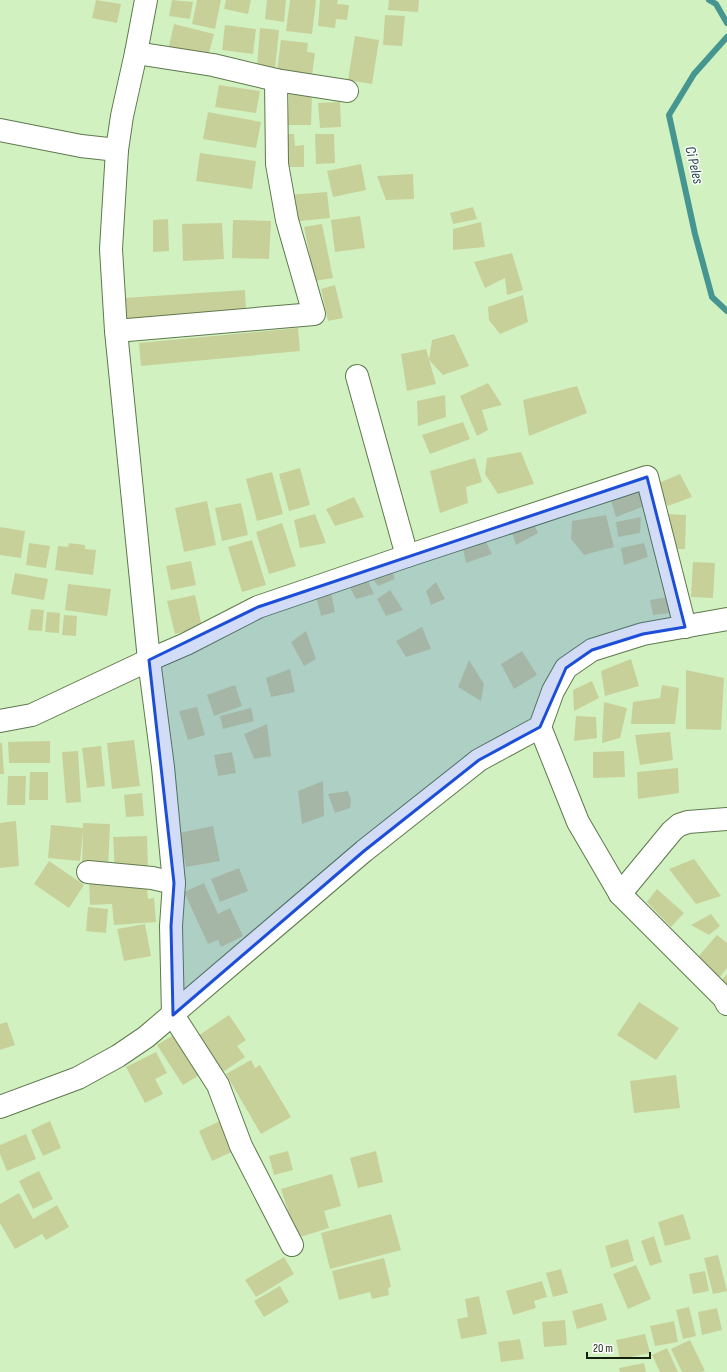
<svg xmlns="http://www.w3.org/2000/svg" width="727" height="1372" viewBox="0 0 727 1372" font-family="'Sofia Sans Condensed',sans-serif">
<rect width="100%" height="100%" fill="#d2f1c0"/>
<g fill="none" stroke-linecap="round" stroke-linejoin="round">
<g stroke="#459690" stroke-width="6">
<polyline points="709,0 716,4 727,23"/>
<polyline points="727,37 694,74 669,115 695,234 712,297 727,311"/>
</g>
</g>
<g fill="#c8d09a">
<polygon points="96,0 121,4 117,23 92,18"/>
<polygon points="172,0 193,2 190,19 169,16"/>
<polygon points="197,0 221,0 215,29 192,24"/>
<polygon points="226,0 251,0 248,14 224,9"/>
<polygon points="267,0 286,0 284,22 265,19"/>
<polygon points="290,0 316,0 312,34 286,31"/>
<polygon points="320,0 338,0 337,4 349,5 347,20 336,19 335,28 318,26"/>
<polygon points="389,0 419,0 418,12 388,10"/>
<polygon points="385,15 405,16 402,46 383,45"/>
<polygon points="174,24 214,34 207,60 168,50"/>
<polygon points="225,25 256,29 253,54 222,50"/>
<polygon points="260,28 279,30 275,69 257,67"/>
<polygon points="355,36 379,40 372,84 348,80"/>
<polygon points="281,40 308,43 307,52 315,53 312,75 277,71"/>
<polygon points="219,85 260,91 256,113 215,107"/>
<polygon points="289,94 312,95 311,125 288,125"/>
<polygon points="340,102 341,127 320,128 318,103"/>
<polygon points="208,112 261,122 256,148 203,139"/>
<polygon points="280,134 294,134 295,146 304,145 304,167 281,167"/>
<polygon points="315,134 334,134 335,163 316,164"/>
<polygon points="200,153 256,161 252,189 196,181"/>
<polygon points="361,164 366,190 333,197 327,171"/>
<polygon points="413,174 414,199 386,200 377,176"/>
<polygon points="327,192 330,218 291,222 288,195"/>
<polygon points="473,207 477,219 453,224 450,213"/>
<polygon points="360,216 365,248 335,252 331,220"/>
<polygon points="168,219 169,251 153,252 153,220"/>
<polygon points="233,220 271,221 269,259 232,258"/>
<polygon points="481,222 485,247 453,250 453,229"/>
<polygon points="222,223 224,259 183,261 182,224"/>
<polygon points="322,224 333,278 315,281 304,227"/>
<polygon points="512,253 523,290 507,295 505,278 485,288 474,262"/>
<polygon points="335,285 343,318 328,321 321,289"/>
<polygon points="245,290 246,312 126,320 124,298"/>
<polygon points="523,295 528,322 500,334 489,320 488,307"/>
<polygon points="298,328 300,351 141,366 139,343"/>
<polygon points="454,334 469,366 443,375 429,360 432,340"/>
<polygon points="426,349 436,384 407,391 401,354"/>
<polygon points="488,383 502,405 482,410 488,430 477,436 460,396"/>
<polygon points="577,386 587,413 529,436 523,400"/>
<polygon points="445,395 446,417 418,426 417,401"/>
<polygon points="463,422 470,439 430,454 422,435"/>
<polygon points="521,452 534,484 498,494 485,474 487,458"/>
<polygon points="475,458 482,482 466,487 468,503 440,513 430,471"/>
<polygon points="300,468 310,505 289,511 279,474"/>
<polygon points="272,472 283,514 257,521 246,479"/>
<polygon points="680,474 692,497 668,506 654,485"/>
<polygon points="643,483 650,504 616,517 609,494"/>
<polygon points="354,497 364,517 335,526 326,509"/>
<polygon points="207,501 216,545 184,552 175,508"/>
<polygon points="241,503 248,535 222,541 215,508"/>
<polygon points="315,514 326,543 300,548 294,520"/>
<polygon points="666,514 686,515 685,549 666,549"/>
<polygon points="606,515 614,547 584,555 571,539 572,521"/>
<polygon points="641,517 640,533 618,537 616,522"/>
<polygon points="533,522 538,533 516,545 510,527"/>
<polygon points="282,523 296,566 269,574 256,532"/>
<polygon points="0,527 25,531 21,558 0,555"/>
<polygon points="484,538 492,554 466,563 462,544"/>
<polygon points="252,540 266,585 242,592 228,547"/>
<polygon points="29,543 50,546 46,568 26,565"/>
<polygon points="69,543 85,545 85,549 96,550 93,575 55,570 58,546 68,547"/>
<polygon points="644,543 648,557 624,565 621,548"/>
<polygon points="191,561 196,585 171,590 166,566"/>
<polygon points="693,562 715,563 713,598 691,597"/>
<polygon points="391,568 395,579 378,586 370,575"/>
<polygon points="15,573 48,579 44,600 11,594"/>
<polygon points="366,577 374,594 356,599 348,584"/>
<polygon points="436,582 445,599 431,605 426,591"/>
<polygon points="68,584 111,589 107,616 65,610"/>
<polygon points="330,587 335,612 321,616 315,592"/>
<polygon points="390,590 403,610 386,616 377,599"/>
<polygon points="195,595 202,627 175,634 167,601"/>
<polygon points="667,597 672,613 653,615 650,600"/>
<polygon points="31,609 44,610 42,631 28,630"/>
<polygon points="47,612 60,613 59,633 45,632"/>
<polygon points="64,615 77,616 76,636 62,635"/>
<polygon points="422,627 431,649 406,657 396,641"/>
<polygon points="306,631 316,659 304,666 291,642"/>
<polygon points="522,651 537,675 514,689 501,664"/>
<polygon points="631,659 639,686 605,696 601,671"/>
<polygon points="469,660 484,684 481,701 458,687"/>
<polygon points="290,669 295,692 271,697 266,678"/>
<polygon points="686,670 724,678 721,730 686,729"/>
<polygon points="592,681 599,698 574,711 573,690"/>
<polygon points="235,685 242,706 214,716 207,695"/>
<polygon points="662,685 679,688 675,724 631,724 633,702 660,698"/>
<polygon points="604,702 627,708 620,738 602,743"/>
<polygon points="197,707 205,735 188,740 179,711"/>
<polygon points="251,708 254,721 223,729 220,716"/>
<polygon points="576,716 596,717 597,738 574,741"/>
<polygon points="267,724 271,756 254,759 244,734"/>
<polygon points="670,732 673,760 640,765 635,735"/>
<polygon points="134,740 140,786 112,789 107,743"/>
<polygon points="50,741 50,763 9,763 8,742"/>
<polygon points="0,743 2,743 4,774 0,774"/>
<polygon points="101,746 105,786 87,788 82,748"/>
<polygon points="78,751 81,802 66,803 62,752"/>
<polygon points="624,751 625,777 593,778 593,752"/>
<polygon points="232,752 236,773 218,776 214,755"/>
<polygon points="678,768 679,793 638,799 637,772"/>
<polygon points="30,772 48,772 48,800 29,800"/>
<polygon points="8,776 26,776 25,805 7,805"/>
<polygon points="323,781 324,816 302,824 298,791"/>
<polygon points="348,791 351,800 350,808 335,813 328,794"/>
<polygon points="142,793 144,816 126,817 124,795"/>
<polygon points="16,821 19,866 0,868 0,823"/>
<polygon points="83,823 110,824 108,869 82,868 83,831 80,861 48,858 51,825 83,828"/>
<polygon points="213,826 220,861 186,867 179,833"/>
<polygon points="147,836 148,871 115,873 113,837"/>
<polygon points="694,859 721,896 696,904 669,869"/>
<polygon points="49,861 84,885 69,908 34,884"/>
<polygon points="239,868 248,891 220,902 211,879"/>
<polygon points="146,878 148,899 154,898 156,922 114,925 112,904 90,905 89,882"/>
<polygon points="204,883 218,914 230,908 243,936 221,947 218,940 208,944 184,892"/>
<polygon points="657,889 684,913 671,927 647,902"/>
<polygon points="88,907 108,909 106,933 86,931"/>
<polygon points="711,914 720,926 709,935 691,925"/>
<polygon points="145,924 151,956 124,961 117,929"/>
<polygon points="717,935 727,943 727,968 714,984 691,965"/>
<polygon points="727,974 727,994 717,985"/>
<polygon points="639,1002 679,1028 656,1060 617,1035"/>
<polygon points="229,1015 246,1040 237,1046 245,1057 223,1072 213,1056 209,1058 195,1038"/>
<polygon points="7,1022 15,1045 0,1050 0,1024"/>
<polygon points="175,1034 201,1074 183,1085 157,1045"/>
<polygon points="156,1052 167,1073 155,1079 163,1094 145,1103 126,1067"/>
<polygon points="251,1060 255,1068 260,1065 291,1117 261,1134 226,1074"/>
<polygon points="676,1075 680,1108 634,1113 630,1081"/>
<polygon points="224,1119 238,1149 212,1161 199,1131"/>
<polygon points="50,1121 61,1148 43,1156 31,1130"/>
<polygon points="26,1134 36,1159 7,1171 0,1154 0,1145"/>
<polygon points="288,1151 293,1170 274,1175 269,1156"/>
<polygon points="376,1151 383,1182 358,1188 350,1158"/>
<polygon points="39,1171 53,1199 33,1209 19,1181"/>
<polygon points="332,1174 341,1206 324,1211 329,1228 297,1238 281,1189"/>
<polygon points="19,1193 33,1219 57,1205 69,1227 46,1240 42,1234 15,1249 0,1223 0,1204"/>
<polygon points="391,1214 401,1250 330,1269 321,1233"/>
<polygon points="683,1214 691,1239 665,1246 658,1222"/>
<polygon points="654,1236 662,1262 650,1266 641,1241"/>
<polygon points="628,1239 634,1261 611,1268 605,1246"/>
<polygon points="718,1255 727,1291 713,1294 704,1258"/>
<polygon points="284,1257 294,1274 256,1297 245,1280"/>
<polygon points="384,1258 391,1287 388,1288 389,1295 372,1299 370,1292 339,1300 332,1271"/>
<polygon points="636,1265 651,1299 628,1309 613,1274"/>
<polygon points="561,1269 568,1293 553,1297 546,1273"/>
<polygon points="705,1271 709,1291 693,1294 689,1274"/>
<polygon points="542,1281 547,1297 534,1301 536,1308 513,1315 506,1291"/>
<polygon points="280,1286 289,1302 264,1317 254,1301"/>
<polygon points="479,1296 487,1334 461,1339 457,1319 468,1317 465,1299"/>
<polygon points="602,1303 607,1320 577,1329 572,1311"/>
<polygon points="689,1307 696,1336 683,1339 676,1310"/>
<polygon points="717,1308 722,1330 702,1335 698,1312"/>
<polygon points="565,1320 567,1345 544,1347 542,1322"/>
<polygon points="674,1321 678,1342 655,1346 650,1326"/>
<polygon points="645,1334 650,1353 620,1359 616,1340"/>
<polygon points="520,1339 524,1359 501,1362 498,1342"/>
<polygon points="690,1340 705,1371 701,1372 682,1372 671,1349"/>
<polygon points="667,1348 678,1372 660,1372 652,1355"/>
<polygon points="644,1363 646,1372 620,1372 619,1368"/>
</g>
<g fill="none" stroke-linecap="round" stroke-linejoin="round">
<defs>
<g id="minor">
<polyline points="136,53 213,65 276,80 347,91"/>
<polyline points="0,130 81,146 117,150 122,116 136,53 146,0"/>
<polyline points="117,150 111,249 116,331 149,660 163,767 174,883"/>
<polyline points="116,331 314,314 287,220 277,164 276,80"/>
<polyline points="357,376 407,556"/>
<polyline points="0,721 32,715 149,660 186,644 258,607 407,556 647,477 685,627"/>
<polyline points="540,727 578,822 620,894 724,998 727,1004"/>
<polyline points="88,872 152,878 174,883 171,926 173,1015 218,1085 241,1146 292,1245"/>
<polyline points="620,894 672,831 679,825 688,822 727,819"/>
<polyline points="0,1107 78,1078 118,1056 146,1037 364,851 479,760 540,727 553,691 566,668 592,650 643,634 727,619"/>
</g>
</defs>
<use href="#minor" stroke="#5e794d" stroke-width="24"/>
<use href="#minor" stroke="#fff" stroke-width="22"/>
</g>
<path fill="#1d4ed8" fill-opacity="0.2" stroke="#1d4ed8" stroke-width="3" stroke-linejoin="round" d="M647,477L685,627L643,634L592,650L566,668L540,727L479,760L364,851L173,1015L171,926L174,883L149,660L258,607Z"/>
<g text-anchor="middle" dominant-baseline="central" stroke-width="3" stroke-linejoin="round" paint-order="stroke">
<g font-size="15" font-style="italic" fill="#284a4a" stroke="#fff">
<text transform="translate(694 165) rotate(77)">Ci Peles</text>
</g>
</g>
<path d="M587 1352v6h63v-6" fill="none" stroke="#15200e" stroke-width="2"/>
<text x="593" y="1352" font-size="12" fill="#15200e" stroke="#ffffff" stroke-width="3" paint-order="stroke">20 m</text>
</svg>
